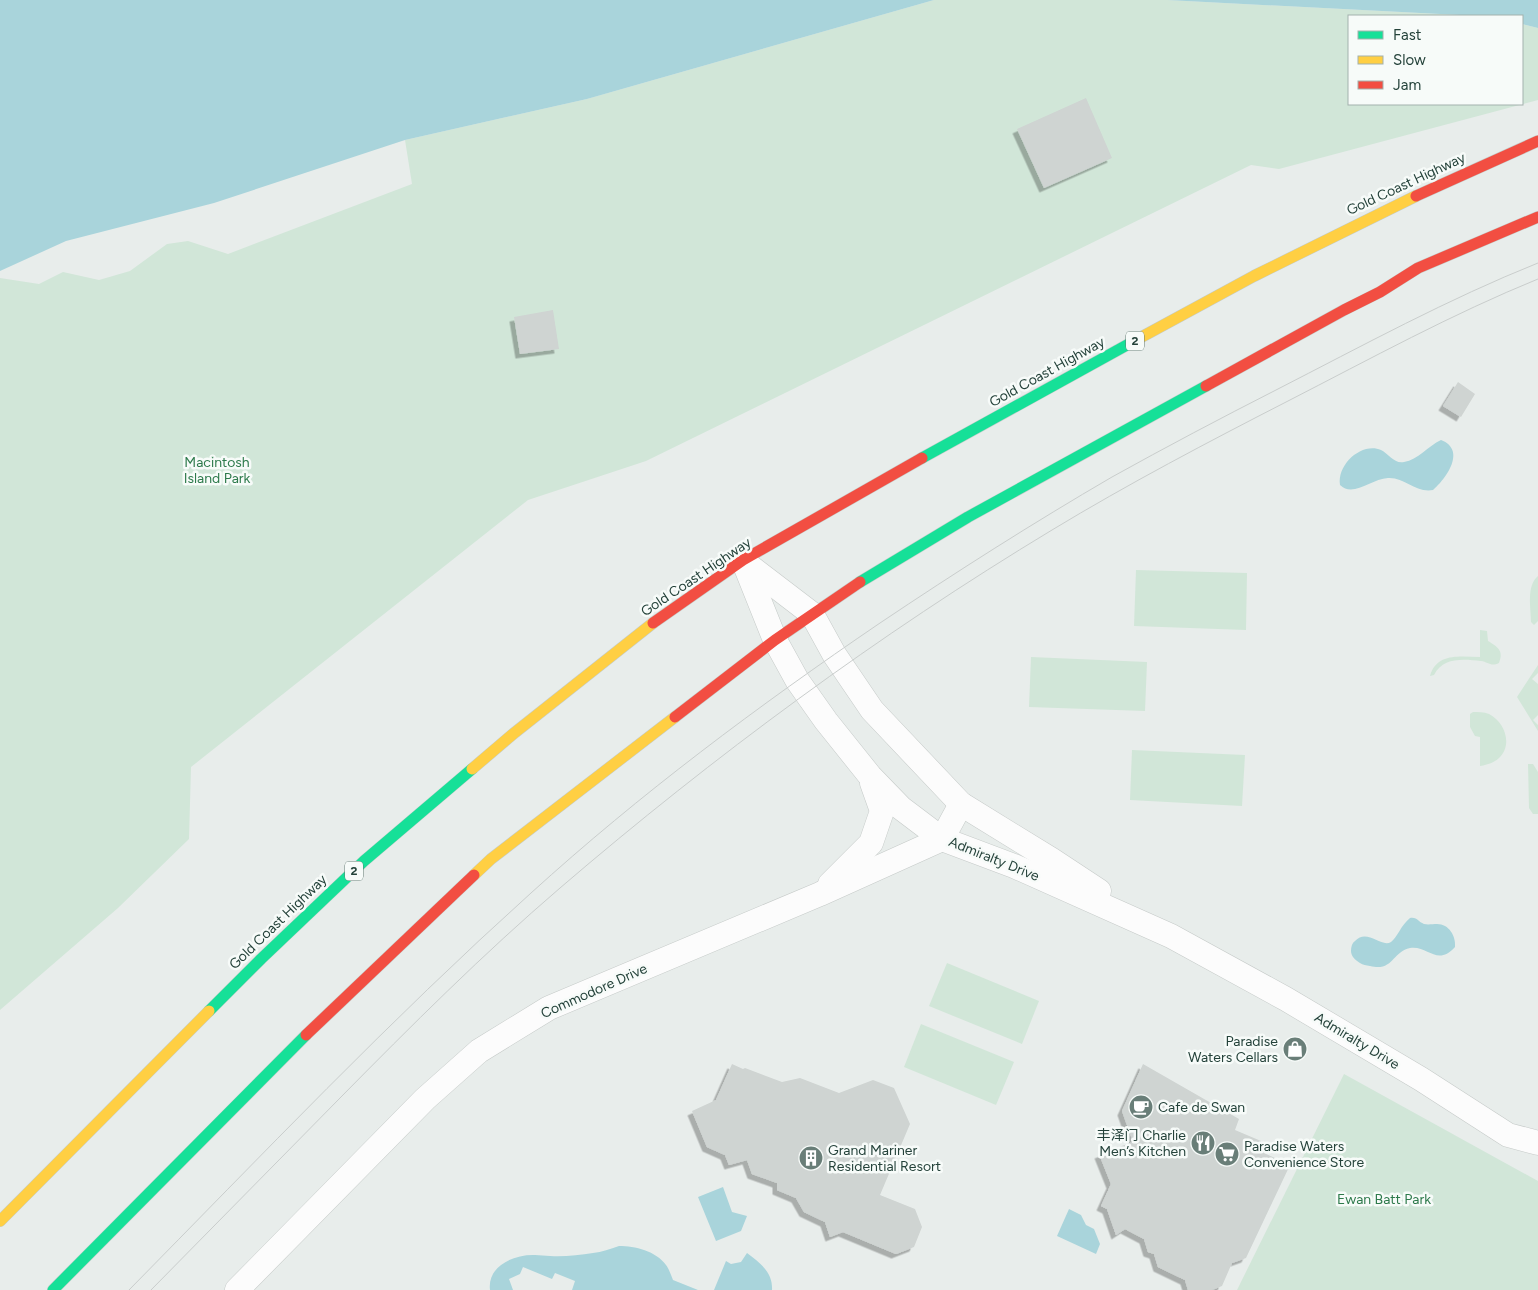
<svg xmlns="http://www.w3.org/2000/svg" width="1538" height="1290" viewBox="0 0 1538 1290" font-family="Figtree,'Noto Sans SC',sans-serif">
<defs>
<filter id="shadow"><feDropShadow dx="-4.5" dy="4.5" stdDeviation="0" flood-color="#0004"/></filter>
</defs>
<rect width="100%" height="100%" fill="#e8edeb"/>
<g fill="#d1e6d8">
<polygon points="934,0 1167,0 1479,16 1349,16 1349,104 1522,104 1522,24 1538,28 1538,100 1279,169 1251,165 646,461 528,500 191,767 189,839 118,908 0,1010 0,278 39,284 63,272 99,280 130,271 167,244 188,241 228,254 412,184 405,140 587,99"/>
<polygon points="1136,570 1247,573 1246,630 1134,626"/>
<path d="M1538,576V621L1534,625L1531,622C1531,608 1526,586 1538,576Z"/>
<path d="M1480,630L1487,631L1488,641C1498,647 1504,651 1499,663C1491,667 1488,662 1481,661C1463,659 1443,657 1434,675L1430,676C1437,652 1461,657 1480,657Z"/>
<polygon points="1031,657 1147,662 1145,711 1029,707"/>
<polygon points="1538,665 1538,673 1532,679 1538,684 1538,715 1533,720 1538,725 1538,731 1517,697"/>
<path d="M1473,712C1478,712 1484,712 1489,714C1505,722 1513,745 1499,758C1494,763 1486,765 1480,766V737L1475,736L1470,727V714Z"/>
<polygon points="1132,750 1245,755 1242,806 1130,800"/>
<polygon points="1528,764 1533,764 1538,772 1538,814 1533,814 1529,808"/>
<polygon points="947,963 1039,1001 1022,1044 929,1006"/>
<polygon points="921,1024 1014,1062 996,1105 904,1067"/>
<polygon points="1344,1074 1538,1181 1538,1290 1237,1290"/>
</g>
<g fill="#a9d4db">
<polygon points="0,0 934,0 587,99 405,140 214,203 66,241 0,271"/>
<polygon points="1167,0 1538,0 1538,28 1522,24 1522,16 1479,16"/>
<path d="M1441,440C1467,450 1446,479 1433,490C1415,493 1405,477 1388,478C1371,479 1353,498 1340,485C1337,464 1362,442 1381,450C1389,454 1394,464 1404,462C1418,460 1428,446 1441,440Z"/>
<path d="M1410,918C1418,917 1418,922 1424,924C1428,925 1433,924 1437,924C1449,924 1456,936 1455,947C1437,967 1428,945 1410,948C1392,952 1393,972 1370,966C1366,965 1363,965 1360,963C1355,960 1351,956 1351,951C1351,947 1352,943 1355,941C1367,928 1381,948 1391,942C1397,938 1401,925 1410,918Z"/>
<polygon points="723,1187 732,1212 747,1216 741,1231 716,1241 698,1197"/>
<polygon points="1069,1209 1081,1215 1086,1225 1094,1229 1100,1244 1096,1254 1057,1236"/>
<path d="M619,1246C635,1246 656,1251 666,1265C669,1269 671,1275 673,1280L698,1290H572L575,1281L555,1273L552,1279L523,1267L520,1274L509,1279L513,1290H490C487,1266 514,1254 535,1255C540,1255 545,1256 550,1256C564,1257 579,1255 593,1253C602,1252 610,1249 619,1246Z"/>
<path d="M747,1253C760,1263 773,1272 772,1290H714L726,1261L731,1264L741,1262Z"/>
</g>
<g fill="#cfd4d2" filter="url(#shadow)">
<polygon points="1086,98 1112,158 1044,188 1017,129"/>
<polygon points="553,310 559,349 520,354 514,317"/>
<polygon points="1458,382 1475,394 1461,417 1443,406"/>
<polygon points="732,1064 743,1069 745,1068 782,1082 800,1078 839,1093 873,1080 894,1088 910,1124 880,1195 915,1209 922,1227 914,1247 896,1254 843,1232 830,1237 825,1222 804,1212 796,1198 777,1190 777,1183 752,1174 747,1160 729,1165 725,1155 707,1147 692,1111 716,1100"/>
<polygon points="1143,1064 1239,1119 1235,1130 1261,1141 1264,1153 1290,1165 1246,1258 1232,1263 1222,1286 1212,1290 1188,1290 1185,1280 1158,1267 1154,1254 1148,1252 1144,1239 1125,1229 1116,1235 1107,1209 1101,1206 1111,1184 1099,1154 1133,1142 1122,1111"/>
</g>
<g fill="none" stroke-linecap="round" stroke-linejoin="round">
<defs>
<g id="street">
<polyline points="743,560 775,640 797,680 826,721 870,776 901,808 942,839 1014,866 1171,936 1286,999 1421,1079 1508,1135 1538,1143"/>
<polyline points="744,562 812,614 834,654 872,710 961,804 1052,860 1099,891"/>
<polyline points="830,884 871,843 882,811 872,783"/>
<polyline points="237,1290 425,1099 479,1051 549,1008 820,894 942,839 961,804"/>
</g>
<g id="fast">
<polyline points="922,458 1136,340"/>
<polyline points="860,582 968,517 1206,386"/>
<polyline points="209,1011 261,959 364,861 472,769"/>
<polyline points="53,1290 306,1035"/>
</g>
<g id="slow">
<polyline points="1136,340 1254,276 1416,196"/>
<polyline points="472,769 513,734 653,623"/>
<polyline points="474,875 491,859 675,717"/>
<polyline points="0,1221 209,1011"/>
</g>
<g id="jam">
<polyline points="1416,196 1538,141"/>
<polyline points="1206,386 1344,310 1380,292 1418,268 1538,217"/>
<polyline points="653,623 743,560 922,458"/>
<polyline points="675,717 775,640 860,582"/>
<polyline points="306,1035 474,875"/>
</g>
</defs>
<use href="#street" stroke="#c5cac8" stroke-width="25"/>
<use href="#fast" stroke="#c3ccc9" stroke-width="12"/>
<use href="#slow" stroke="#c3ccc9" stroke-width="12"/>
<use href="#jam" stroke="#c3ccc9" stroke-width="12"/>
<use href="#street" stroke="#fcfcfc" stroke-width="24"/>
<use href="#fast" stroke="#16e098" stroke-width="11"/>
<use href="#slow" stroke="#ffcf43" stroke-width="11"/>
<use href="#jam" stroke="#f24e42" stroke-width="11"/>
<g stroke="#c9cdcc" stroke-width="1">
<path d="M129,1290C261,1156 391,1019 531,893C640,794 758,706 880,623C956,572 1033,523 1112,477C1166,447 1221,418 1276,390C1362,346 1448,299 1538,263"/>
<path d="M151,1290C214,1226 277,1162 340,1098C411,1026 483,954 560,888C714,756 878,635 1052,530C1128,484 1208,442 1288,401C1370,359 1452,314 1538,279"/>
</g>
</g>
<defs>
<symbol id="shop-disc" viewBox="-11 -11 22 22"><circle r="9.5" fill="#697e78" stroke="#f7fbf9"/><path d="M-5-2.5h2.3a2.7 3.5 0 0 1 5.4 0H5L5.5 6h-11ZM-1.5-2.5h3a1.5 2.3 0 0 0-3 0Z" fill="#fff"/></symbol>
<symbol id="cafe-disc" viewBox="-11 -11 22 22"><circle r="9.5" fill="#697e78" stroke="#f7fbf9"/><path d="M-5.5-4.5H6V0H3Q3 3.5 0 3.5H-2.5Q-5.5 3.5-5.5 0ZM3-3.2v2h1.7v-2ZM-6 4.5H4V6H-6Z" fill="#fff"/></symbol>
<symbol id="restaurant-disc" viewBox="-11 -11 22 22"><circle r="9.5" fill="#697e78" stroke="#f7fbf9"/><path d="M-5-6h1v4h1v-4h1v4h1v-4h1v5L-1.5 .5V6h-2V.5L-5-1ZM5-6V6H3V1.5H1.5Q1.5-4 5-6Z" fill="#fff"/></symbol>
<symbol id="supermarket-disc" viewBox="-11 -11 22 22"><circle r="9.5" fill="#697e78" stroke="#f7fbf9"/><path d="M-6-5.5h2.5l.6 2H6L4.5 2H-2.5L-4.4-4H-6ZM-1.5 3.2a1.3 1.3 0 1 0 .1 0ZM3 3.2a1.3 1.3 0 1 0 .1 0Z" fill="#fff"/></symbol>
<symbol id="building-disc" viewBox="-11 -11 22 22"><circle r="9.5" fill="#697e78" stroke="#f7fbf9"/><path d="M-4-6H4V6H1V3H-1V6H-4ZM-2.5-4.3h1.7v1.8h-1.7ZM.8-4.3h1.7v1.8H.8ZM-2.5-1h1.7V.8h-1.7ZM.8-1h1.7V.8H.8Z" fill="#fff"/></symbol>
</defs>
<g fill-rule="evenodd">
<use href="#shop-disc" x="1281" y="1035" width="28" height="28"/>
<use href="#cafe-disc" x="1127" y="1093" width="28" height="28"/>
<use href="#restaurant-disc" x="1189" y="1129" width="28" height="28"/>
<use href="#supermarket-disc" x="1213" y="1140" width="28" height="28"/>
<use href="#building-disc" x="797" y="1144" width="28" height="28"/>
</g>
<g text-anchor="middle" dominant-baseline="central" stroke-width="5" stroke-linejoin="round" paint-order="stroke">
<g fill="#f7fbf9" stroke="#637a73" stroke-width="1">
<rect x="1126" y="331.5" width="18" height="19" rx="4"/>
<rect x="345" y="861.5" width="18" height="19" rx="4"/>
</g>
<g font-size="12" font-weight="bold" fill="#24423a">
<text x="1135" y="341">2</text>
<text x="354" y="871">2</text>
</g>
<g font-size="14" fill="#24423a" stroke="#f7fbf9">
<text transform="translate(1406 184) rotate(-25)">Gold Coast Highway</text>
<text transform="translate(1047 372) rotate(-29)">Gold Coast Highway</text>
<text transform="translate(696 577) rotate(-34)">Gold Coast Highway</text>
<text transform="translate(994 859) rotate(22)">Admiralty Drive</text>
<text transform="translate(278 922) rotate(-44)">Gold Coast Highway</text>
<text transform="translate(594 991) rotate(-24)">Commodore Drive</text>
<text transform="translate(1357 1041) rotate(31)">Admiralty Drive</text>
</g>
<g font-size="14" fill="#2d7a4b" stroke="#f7fbf9">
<text x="217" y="462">Macintosh<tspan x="217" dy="16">Island Park</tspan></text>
<text x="1384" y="1199">Ewan Batt Park</text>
</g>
<g font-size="14" fill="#24423a" stroke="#f7fbf9" text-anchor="start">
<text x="1278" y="1041" text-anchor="end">Paradise<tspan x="1278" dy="16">Waters Cellars</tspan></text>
<text x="1158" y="1107">Cafe de Swan</text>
<text x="1186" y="1135" text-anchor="end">丰泽门 Charlie<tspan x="1186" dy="16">Men’s Kitchen</tspan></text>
<text x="1244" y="1146">Paradise Waters<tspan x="1244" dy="16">Convenience Store</tspan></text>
<text x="828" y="1150">Grand Mariner<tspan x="828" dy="16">Residential Resort</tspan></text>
</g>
</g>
<rect x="1348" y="15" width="175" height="90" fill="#f7fbf9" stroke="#a3b1ad"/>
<rect x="1358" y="31" width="25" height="8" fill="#16e098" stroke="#a3b1ad"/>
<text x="1393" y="40" font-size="15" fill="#24423a">Fast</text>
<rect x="1358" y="56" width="25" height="8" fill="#ffcf43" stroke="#a3b1ad"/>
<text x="1393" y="65" font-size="15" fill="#24423a">Slow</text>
<rect x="1358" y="81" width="25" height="8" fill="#f24e42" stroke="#a3b1ad"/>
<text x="1393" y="90" font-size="15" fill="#24423a">Jam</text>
</svg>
